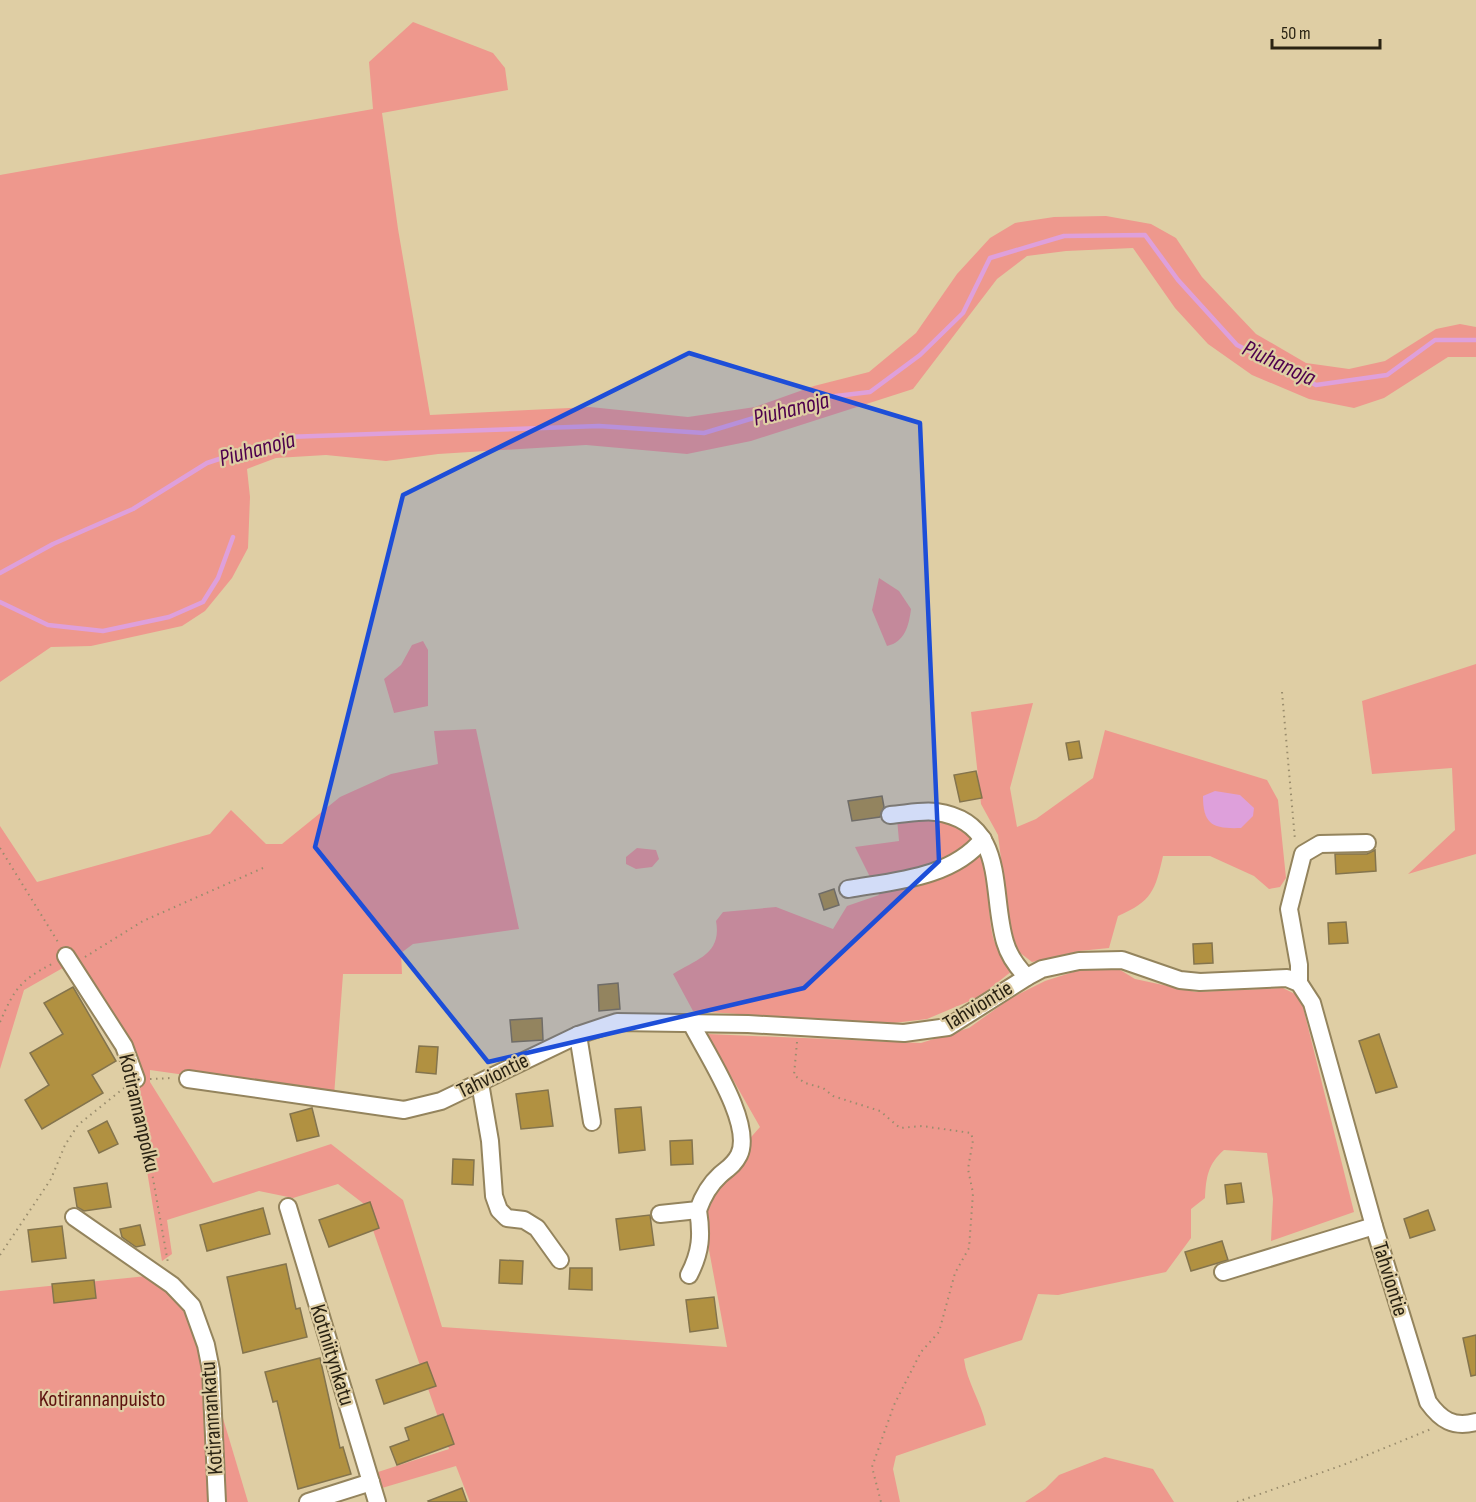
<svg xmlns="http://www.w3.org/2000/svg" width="1476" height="1502" viewBox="0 0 1476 1502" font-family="'Sofia Sans Condensed',sans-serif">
<rect width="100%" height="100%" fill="#dfcea4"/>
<g fill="#ee988d">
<polygon points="413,22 493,53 505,68 508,90 382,113 398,229 430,415 590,407 688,417 755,407 814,386 869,372 916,333 957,274 990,238 1015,223 1054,217 1106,216 1151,224 1176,238 1202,277 1256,334 1306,363 1349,369 1385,361 1436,329 1460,324 1476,327 1476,357 1448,357 1384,398 1354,408 1309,399 1252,375 1208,344 1175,308 1133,248 1066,251 1027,256 997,279 913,389 751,441 687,454 586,445 438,454 386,461 326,455 276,458 247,469 250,497 248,548 232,578 205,611 182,626 91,646 51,647 0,682 0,175 373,109 369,62"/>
<path d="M879,578L899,591L911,609C909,625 905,642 887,646L872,610Z"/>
<polygon points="423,641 428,650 428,706 394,713 384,679 401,665 412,645"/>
<polygon points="1476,664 1476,854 1408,874 1455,830 1452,768 1372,774 1362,701"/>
<path d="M1033,703L1010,788L1017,827L1036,819L1093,778L1105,730L1267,780L1278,800L1286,878L1280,887L1269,889L1254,876L1210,856H1163C1155,891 1152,901 1118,916L1109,948L1079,951L1032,962L1019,952L1010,930L998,835L981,804L971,712Z"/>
<path d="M476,729L519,929L413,944L401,953L402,974H343L334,1096L150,1070V1082L213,1183L331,1144L403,1200L442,1327L727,1347L699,1196L760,1127L707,1034L921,1043L969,1028L1011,998L1045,981L1086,968H1117L1135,979L1196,992L1283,988L1295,994L1303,1007L1354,1212L1271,1241L1273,1199L1267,1153L1224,1150C1208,1164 1206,1177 1205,1198L1191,1209V1238L1166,1272L1058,1295L1038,1294L1022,1340L964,1359C967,1383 981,1401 986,1425L896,1456L893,1469L900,1502H470L456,1466L382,1488L378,1472L449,1449L364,1204L338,1184L293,1198L259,1191L167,1220L172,1254L162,1261L133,1087L124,1055L68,965L24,990L0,1069V826L37,882L210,834L231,810L266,844H282L340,797L391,774L438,764L434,731Z"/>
<path d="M897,819C911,819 930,816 944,819C1003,836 981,902 995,943C999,953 1007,962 1012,971L979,997L927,1019L885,1024L693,1011L673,974C697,959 722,954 716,921L723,912L776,907L833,929L847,906L879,895L855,847L899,841Z"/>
<polygon points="637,848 656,850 659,859 652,867 636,869 626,864 626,857"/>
<path d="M147,1276C159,1287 178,1300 186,1315C212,1361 207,1449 209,1502H0V1291Z"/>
<polygon points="222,1415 248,1502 223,1502"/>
<polygon points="1105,1457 1153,1469 1174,1502 1025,1502 1045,1489 1059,1475"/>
</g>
<path fill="#dea0db" d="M1215,791L1240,795L1254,808L1253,816L1241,828C1213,829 1203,825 1203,796Z"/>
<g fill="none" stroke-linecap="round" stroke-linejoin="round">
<g stroke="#dea0db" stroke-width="4.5">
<polyline points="0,573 53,544 133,509 207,463 286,437 599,426 704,433 793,406 836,396 870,392 920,355 963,313 990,258 1064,236 1145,235 1178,280 1237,345 1316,385 1387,375 1435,340 1476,340"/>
<polyline points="0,602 48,625 103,631 169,617 203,602 218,578 233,537"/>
</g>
</g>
<g fill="#b19141" stroke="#84744d" stroke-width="1.5">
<polygon points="1079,741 1082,758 1069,760 1066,743"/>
<polygon points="976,771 982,798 960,802 954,775"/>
<polygon points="882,796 884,807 880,817 852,821 848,801"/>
<polygon points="1375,850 1376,871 1336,874 1335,854 1367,854"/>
<polygon points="834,889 839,905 824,910 819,894"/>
<polygon points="1346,922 1348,943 1329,944 1328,923"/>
<polygon points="1212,943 1213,963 1194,964 1193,944"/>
<polygon points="618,983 620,1009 599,1011 598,985"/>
<polygon points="73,987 116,1061 92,1075 103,1093 42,1129 25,1100 49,1085 30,1053 63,1034 44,1003"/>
<polygon points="542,1018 543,1040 512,1042 510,1020"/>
<polygon points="1379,1034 1397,1087 1376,1093 1359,1041"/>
<polygon points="419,1046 438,1047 436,1074 416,1072"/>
<polygon points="548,1090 553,1126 521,1129 516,1094"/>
<polygon points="641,1107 645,1150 619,1153 615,1109"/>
<polygon points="312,1108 319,1136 297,1141 290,1114"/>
<polygon points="107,1121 118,1144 99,1153 88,1131"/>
<polygon points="692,1140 693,1164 671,1165 670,1141"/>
<polygon points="453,1159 474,1160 473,1185 452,1184"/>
<polygon points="107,1183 111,1207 84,1211 77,1207 74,1188"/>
<polygon points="1241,1183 1244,1202 1227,1204 1225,1185"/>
<polygon points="370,1202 379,1228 329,1247 319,1220"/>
<polygon points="263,1208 270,1234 207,1251 200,1225"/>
<polygon points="1428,1210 1435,1230 1410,1238 1404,1219"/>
<polygon points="650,1215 654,1245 620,1250 616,1219"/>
<polygon points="140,1225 145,1245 136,1247 122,1237 120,1229"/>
<polygon points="62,1226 66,1258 32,1262 28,1230"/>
<polygon points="1222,1241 1228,1260 1191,1271 1185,1252"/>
<polygon points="500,1260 523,1261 522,1284 499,1283"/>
<polygon points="286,1264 296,1309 300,1308 307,1337 243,1353 227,1277"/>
<polygon points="570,1268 592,1268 592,1290 569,1289"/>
<polygon points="94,1280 96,1298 54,1303 52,1284"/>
<polygon points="714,1297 718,1328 690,1332 686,1300"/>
<polygon points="1476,1335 1476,1375 1471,1376 1463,1338"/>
<polygon points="320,1358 340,1448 343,1447 351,1474 298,1489 277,1401 273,1402 265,1372"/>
<polygon points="427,1362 436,1386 384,1404 376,1380"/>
<polygon points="443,1414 454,1444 397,1465 390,1447 409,1440 405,1428"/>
<polygon points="462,1488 467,1502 429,1502 428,1501"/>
</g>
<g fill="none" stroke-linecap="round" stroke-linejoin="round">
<defs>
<g id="minor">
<path d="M890,815C905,814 922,810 936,812C1008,822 990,893 1005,942C1009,956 1016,966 1027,977"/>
<path d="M848,889C894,881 952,878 983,839"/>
<polyline points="66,956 124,1046 136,1079"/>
<polyline points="1299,983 1299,965 1289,909 1303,854 1320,844 1367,843"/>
<polyline points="578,1035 592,1122"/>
<path d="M188,1079L404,1110L441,1101L578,1035L617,1022L748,1024L904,1033L948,1027L1027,977L1042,969L1079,961L1122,960L1180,980L1200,982L1287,978L1299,983L1312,1003L1374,1226L1428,1402C1441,1420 1453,1428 1476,1422"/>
<polyline points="480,1083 490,1141 494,1196 499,1210 507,1218 524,1220 537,1228 560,1260"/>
<polyline points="288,1207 377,1502"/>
<path d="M660,1214L698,1210C703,1196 709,1185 720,1175C728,1168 734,1165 739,1155C754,1124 706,1053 691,1023"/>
<polyline points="74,1217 172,1285 192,1306 206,1345 211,1370 217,1502"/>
<polyline points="1223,1272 1374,1226"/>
<path d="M689,1275C701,1252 702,1235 698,1210"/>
<polyline points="308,1502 371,1482"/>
</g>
</defs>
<use href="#minor" stroke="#94845d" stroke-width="20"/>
<g stroke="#9a8d6d" stroke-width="2" stroke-dasharray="1.5 4.5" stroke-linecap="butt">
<polyline points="1282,692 1295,840"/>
<polyline points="0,848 58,942"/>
<polyline points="85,957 143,921 263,868"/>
<path d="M0,1022C14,990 20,980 52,964"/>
<polyline points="797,1042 794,1075 805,1083 823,1088 833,1096 880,1111 900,1128 922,1126 971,1133 973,1140 968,1169 973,1193 969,1248 955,1273 939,1332 921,1352 894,1405 872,1467 881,1502"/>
<polyline points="150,1079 172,1078"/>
<polyline points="138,1094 168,1263"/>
<polyline points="0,1255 51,1179 65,1145 78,1125 124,1088"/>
<polyline points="1237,1502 1343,1465 1431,1429"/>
</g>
<use href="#minor" stroke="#fff" stroke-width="16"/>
</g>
<path fill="#1d4ed8" fill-opacity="0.2" stroke="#1d4ed8" stroke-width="4.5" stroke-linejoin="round" d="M689,353L920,423L939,861L804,988L488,1062L315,847L403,495Z"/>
<g text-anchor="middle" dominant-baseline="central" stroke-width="4.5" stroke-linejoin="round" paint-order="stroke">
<g font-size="22" fill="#2a2313" stroke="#dfcea4">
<text transform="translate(978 1006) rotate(-31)">Tahviontie</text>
<text transform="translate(493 1076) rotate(-26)">Tahviontie</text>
<text transform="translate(139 1113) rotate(77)">Kotirannanpolku</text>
<text transform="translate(1390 1279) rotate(73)">Tahviontie</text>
<text transform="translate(332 1355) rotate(73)">Kotiniitynkatu</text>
<text transform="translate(212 1418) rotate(-94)">Kotirannankatu</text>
</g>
<g font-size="22" fill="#5d110e" stroke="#dfcea4">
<text x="102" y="1399">Kotirannanpuisto</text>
</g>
<g font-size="24" font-style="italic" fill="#4d004d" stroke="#dfcea4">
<text transform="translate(1279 363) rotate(25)">Piuhanoja</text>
<text transform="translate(791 409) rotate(-14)">Piuhanoja</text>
<text transform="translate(257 449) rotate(-15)">Piuhanoja</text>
</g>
</g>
<path d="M1272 39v9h108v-9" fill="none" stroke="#2a2313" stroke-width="3"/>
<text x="1281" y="39" font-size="18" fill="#2a2313" stroke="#dfcea4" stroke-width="4.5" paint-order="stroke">50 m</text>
</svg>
